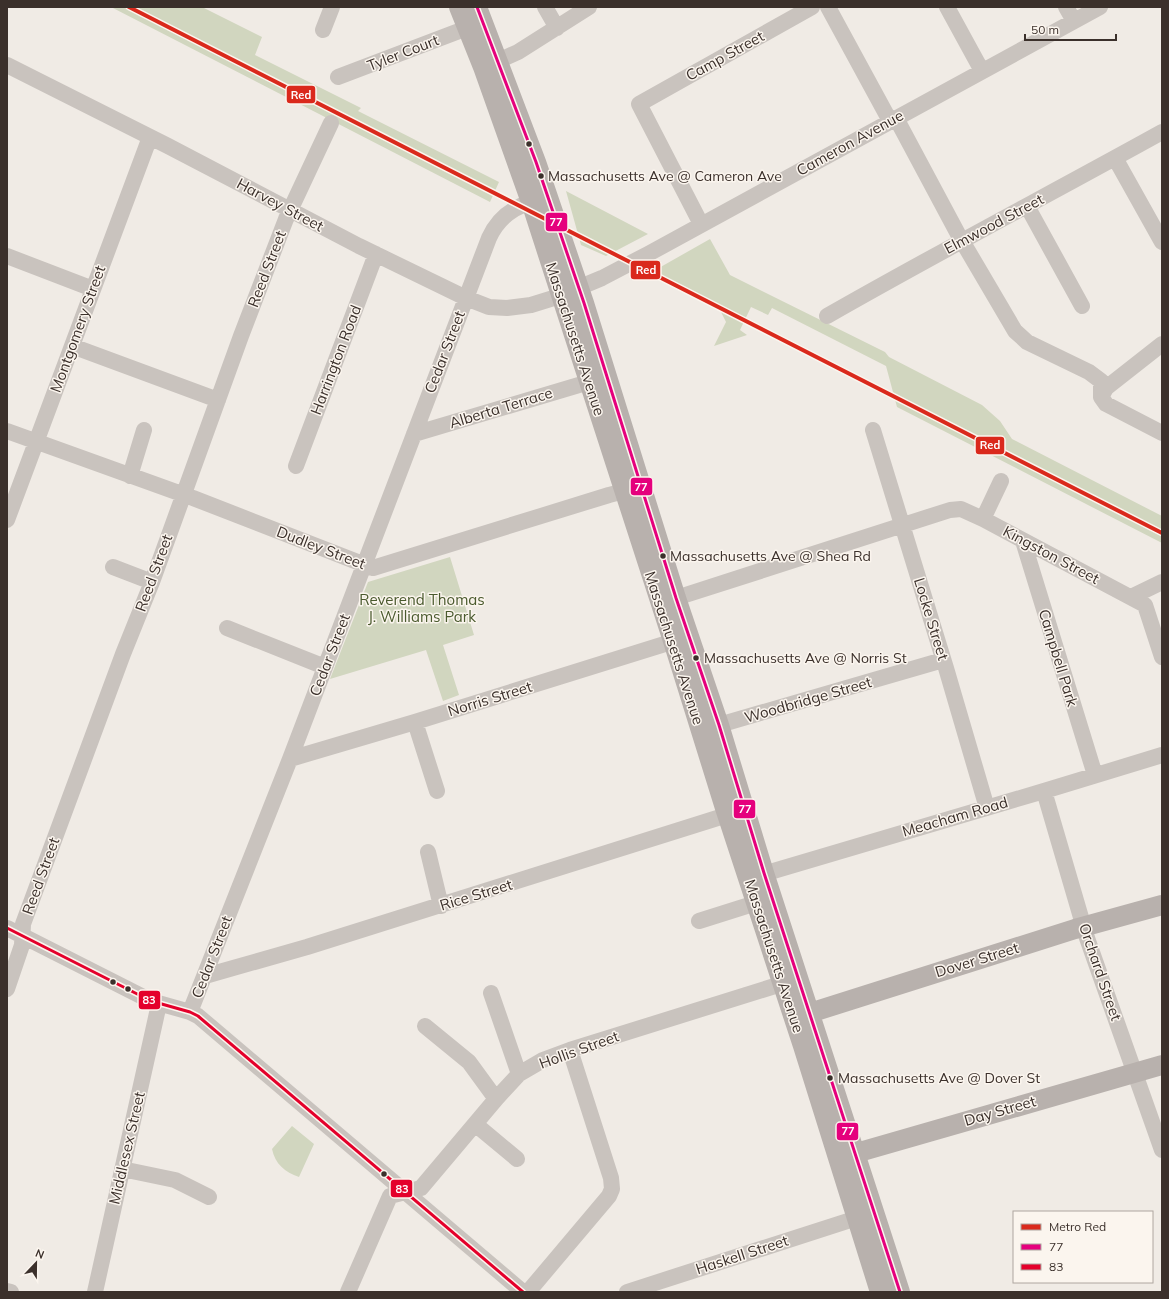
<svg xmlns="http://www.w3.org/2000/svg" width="1169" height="1299" viewBox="0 0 1169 1299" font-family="Mulish,sans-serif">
  <rect width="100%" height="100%" fill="#f0ebe5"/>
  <path fill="#d1d6bf" d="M 111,7 L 202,7 L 262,37 L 255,55 L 361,108 L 358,111 L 499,182 L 490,202 Z
    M 566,191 L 648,234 L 606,256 L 581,245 Z
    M 710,239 L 730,275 L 885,352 L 889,357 L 982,405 L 1000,421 L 1012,439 L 1162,516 L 1162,543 L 897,407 L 886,366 L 772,308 L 768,315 L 751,307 L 740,330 L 747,335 L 714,346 L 726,322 L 717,304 L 650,273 Z
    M 450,557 L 474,635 L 443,645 L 459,695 L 443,701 L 426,650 L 330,679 L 368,582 Z
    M 292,1126 L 314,1144 L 299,1177 C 285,1172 275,1164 272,1149 Z"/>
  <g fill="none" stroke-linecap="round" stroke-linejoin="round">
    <path stroke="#c9c3be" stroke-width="16" d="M 545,7 L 557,28
      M 828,7 L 890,121
      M 947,7 L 982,71
      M 1066,7 L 1074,21
      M 323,30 L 332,7
      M 498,61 L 518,52 L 589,7
      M 7,65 L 168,146 L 359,246 L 466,298 L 489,307 L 507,308 L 531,305 L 560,296
      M 338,77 L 467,28
      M 896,118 L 958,234 L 1015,331 L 1027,342 L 1089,372 L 1101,381 L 1101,397
      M 1115,158 L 1162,242
      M 1027,206 L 1082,306
      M 701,224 L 639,104 L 812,7
      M 7,256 L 93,289
      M 578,288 L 602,278 L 648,254 L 1100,7
      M 827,316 C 937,253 1050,194 1162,132
      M 72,346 L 218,400
      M 1101,397 L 1106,388 L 1162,344
      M 1101,397 L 1106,404 L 1162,433
      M 873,430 L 946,668 L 987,808
      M 7,431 L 193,498 L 373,568 L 609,495 L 636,488
      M 414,434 L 589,382
      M 296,466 L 376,254
      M 130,476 L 144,430
      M 983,519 L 1001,481
      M 7,520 L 150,137
      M 1023,541 L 1095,775
      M 113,567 L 152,582
      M 1131,597 L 1162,582
      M 676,598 L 950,510 L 961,509 L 983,519 L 1145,605 L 1162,657
      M 227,628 L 325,667
      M 415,722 L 437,791
      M 719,725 L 943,660
      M 290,759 L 415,722 L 684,638
      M 1044,791 L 1087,938 L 1162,1150
      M 428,852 L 441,906
      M 753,877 L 1044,791 L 1162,755
      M 699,921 L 756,903
      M 7,928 L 151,1001 L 190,1012 L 198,1016 L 523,1292
      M 205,976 L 307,947 L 727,815 L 738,813
      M 7,989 L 22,945 L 23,924 L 123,654 L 152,582 L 241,336 L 286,219 L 331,123
      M 491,993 L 519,1074
      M 190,1012 L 290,759 L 489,238 C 497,220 511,208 531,202
      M 425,1026 L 469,1062 L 496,1099
      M 475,1124 L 517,1159
      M 122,1169 L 175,1180 L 209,1197
      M 7,1291 L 11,1292
      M 95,1292 L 159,1004
      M 348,1292 L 390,1196 L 421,1188 L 496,1099 L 519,1074 L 543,1060 L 570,1050 L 794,980
      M 528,1292 L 609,1196 L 612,1189 L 611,1178 L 570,1050
      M 627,1292 L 857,1218"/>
    <path stroke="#b8b1ad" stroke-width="20" d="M 459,7 L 483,67 L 531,202 L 673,641 L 725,808 L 803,1046 L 880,1292
      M 477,7 L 536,162 L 584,303 L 676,598 L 719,725 L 764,873 L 900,1292
      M 797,1017 L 1075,929 L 1162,905
      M 842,1157 L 1162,1065"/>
    <g stroke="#fbf5ee" stroke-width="6">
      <path id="bus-1" d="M 477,7 L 536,162 L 584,303 L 676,598 L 719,725 L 764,873 L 900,1292"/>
    </g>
    <g stroke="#fbf5ee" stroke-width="6">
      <path id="bus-2" d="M 7,928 L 151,1001 L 190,1012 L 198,1016 L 523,1292"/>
    </g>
    <use href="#bus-1" stroke="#e5007d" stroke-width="3"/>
    <use href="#bus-2" stroke="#e4002b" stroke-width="3"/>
    <g stroke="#fbf5ee" stroke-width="7">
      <path id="metro-1" d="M 129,7 L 1162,533"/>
    </g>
    <use href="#metro-1" stroke="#da291c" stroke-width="4"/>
  </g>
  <g fill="#3b302b" stroke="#fbf5ee" stroke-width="1.5">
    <circle cx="529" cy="144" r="3.5"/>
    <circle cx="541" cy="176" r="3.5"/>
    <circle cx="663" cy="556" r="3.5"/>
    <circle cx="696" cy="658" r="3.5"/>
    <circle cx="113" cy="982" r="3.5"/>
    <circle cx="128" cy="989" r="3.5"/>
    <circle cx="830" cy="1078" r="3.5"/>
    <circle cx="384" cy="1174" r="3.5"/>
  </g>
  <g text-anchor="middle" stroke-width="3" stroke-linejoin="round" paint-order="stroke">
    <g font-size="14" fill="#3b302b" stroke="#fbf5ee" text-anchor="start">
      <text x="548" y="181">Massachusetts Ave @ Cameron Ave</text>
      <text x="670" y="561">Massachusetts Ave @ Shea Rd</text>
      <text x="704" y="663">Massachusetts Ave @ Norris St</text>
      <text x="838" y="1083">Massachusetts Ave @ Dover St</text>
    </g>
    <g font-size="15" fill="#3b302b" stroke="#fbf5ee">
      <text transform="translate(403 53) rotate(-21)" y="5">Tyler Court</text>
      <text transform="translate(725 56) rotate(-29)" y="5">Camp Street</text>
      <text transform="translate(850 143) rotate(-29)" y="5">Cameron Avenue</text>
      <text transform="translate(280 205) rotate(28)" y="5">Harvey Street</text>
      <text transform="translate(994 224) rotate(-28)" y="5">Elmwood Street</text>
      <text transform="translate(267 269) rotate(-69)" y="5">Reed Street</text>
      <text transform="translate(78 329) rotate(-70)" y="5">Montgomery Street</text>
      <text transform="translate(575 339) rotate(72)" y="5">Massachusetts Avenue</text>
      <text transform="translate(445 352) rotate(-69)" y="5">Cedar Street</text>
      <text transform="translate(336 360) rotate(-69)" y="5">Harrington Road</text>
      <text transform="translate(501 408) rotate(-17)" y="5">Alberta Terrace</text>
      <text transform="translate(321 548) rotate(21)" y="5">Dudley Street</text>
      <text transform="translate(1051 555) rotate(28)" y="5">Kingston Street</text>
      <text transform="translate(154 573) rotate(-70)" y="5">Reed Street</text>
      <text transform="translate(931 619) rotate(73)" y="5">Locke Street</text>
      <text transform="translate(674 648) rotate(72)" y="5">Massachusetts Avenue</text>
      <text transform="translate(330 655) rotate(-69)" y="5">Cedar Street</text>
      <text transform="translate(1058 658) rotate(73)" y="5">Campbell Park</text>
      <text transform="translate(490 699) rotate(-17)" y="5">Norris Street</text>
      <text transform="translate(808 700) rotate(-16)" y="5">Woodbridge Street</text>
      <text transform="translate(955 817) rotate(-16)" y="5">Meacham Road</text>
      <text transform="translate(41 876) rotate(-70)" y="5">Reed Street</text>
      <text transform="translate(476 895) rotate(-17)" y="5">Rice Street</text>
      <text transform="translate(774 956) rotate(72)" y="5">Massachusetts Avenue</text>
      <text transform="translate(212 957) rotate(-69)" y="5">Cedar Street</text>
      <text transform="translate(977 960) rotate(-17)" y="5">Dover Street</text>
      <text transform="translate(1100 972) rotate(71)" y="5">Orchard Street</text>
      <text transform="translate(579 1050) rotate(-20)" y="5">Hollis Street</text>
      <text transform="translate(1000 1111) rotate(-16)" y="5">Day Street</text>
      <text transform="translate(127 1148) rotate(-77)" y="5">Middlesex Street</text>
      <text transform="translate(742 1255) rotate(-18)" y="5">Haskell Street</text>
    </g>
    <g font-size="15" fill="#4a5a2e" stroke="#fbf5ee">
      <text x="422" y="605">Reverend Thomas<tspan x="422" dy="17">J. Williams Park</tspan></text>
    </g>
  </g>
  <g stroke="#fbf5ee" stroke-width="1.5">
    <rect x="286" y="85" width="30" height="19" rx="4" fill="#da291c"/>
    <rect x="545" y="212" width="23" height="20" rx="4" fill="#e5007d"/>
    <rect x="630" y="260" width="31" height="20" rx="4" fill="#da291c"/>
    <rect x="975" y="436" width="30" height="19" rx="4" fill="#da291c"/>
    <rect x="630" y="477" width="23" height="19" rx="4" fill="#e5007d"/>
    <rect x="733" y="799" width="23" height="20" rx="4" fill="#e5007d"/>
    <rect x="138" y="990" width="23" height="20" rx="4" fill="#e4002b"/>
    <rect x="836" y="1122" width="23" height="19" rx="4" fill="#e5007d"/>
    <rect x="390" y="1179" width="23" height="19" rx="4" fill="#e4002b"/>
  </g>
  <g font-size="11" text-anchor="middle" font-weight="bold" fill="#fff">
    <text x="301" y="99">Red</text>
    <text x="556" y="226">77</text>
    <text x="646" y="274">Red</text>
    <text x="990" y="449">Red</text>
    <text x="641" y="491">77</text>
    <text x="745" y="813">77</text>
    <text x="149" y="1004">83</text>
    <text x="848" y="1135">77</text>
    <text x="402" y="1193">83</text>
  </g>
  <rect width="1169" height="1299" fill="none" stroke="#3b302b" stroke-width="16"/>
  <rect x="1013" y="1211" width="140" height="72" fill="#fbf5ee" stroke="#aea6a0"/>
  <rect x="1021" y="1224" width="20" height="6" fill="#da291c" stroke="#aea6a0"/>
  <text x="1049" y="1231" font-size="12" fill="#3b302b">Metro Red</text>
  <rect x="1021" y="1244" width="20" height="6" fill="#e5007d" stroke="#aea6a0"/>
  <text x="1049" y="1251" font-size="12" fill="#3b302b">77</text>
  <rect x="1021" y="1264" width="20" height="6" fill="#e4002b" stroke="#aea6a0"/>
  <text x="1049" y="1271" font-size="12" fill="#3b302b">83</text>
  <g transform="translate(36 1263) rotate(22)" stroke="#fbf5ee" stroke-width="3" paint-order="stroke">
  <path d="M0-3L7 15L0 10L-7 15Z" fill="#3b302b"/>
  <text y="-6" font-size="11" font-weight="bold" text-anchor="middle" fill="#3b302b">N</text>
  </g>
  <path d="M1025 34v6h91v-6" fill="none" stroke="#3b302b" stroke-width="2"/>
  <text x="1031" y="34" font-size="12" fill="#3b302b" stroke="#fbf5ee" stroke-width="3" paint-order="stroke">50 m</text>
</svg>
